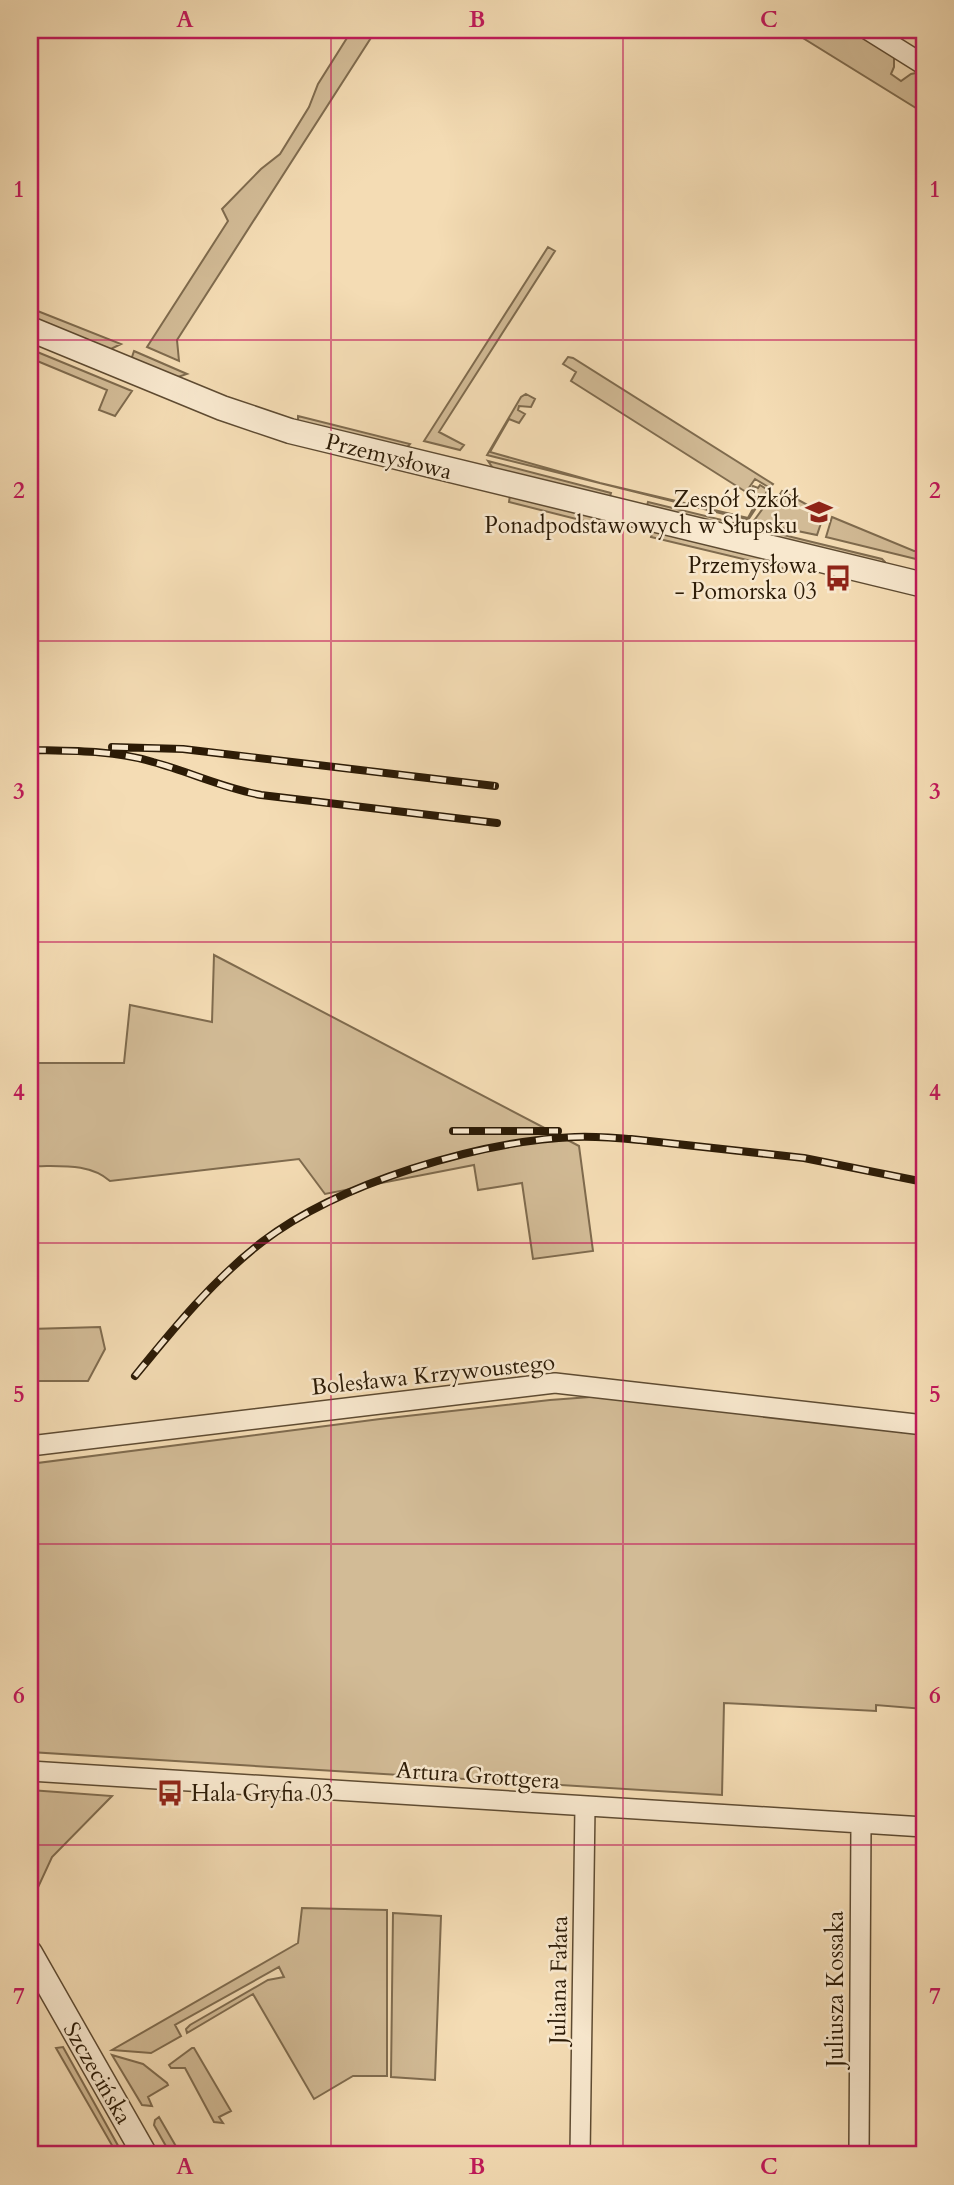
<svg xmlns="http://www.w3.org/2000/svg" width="954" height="2185" viewBox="0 0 954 2185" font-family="Cardo,serif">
  <rect width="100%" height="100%" fill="#f4dcb4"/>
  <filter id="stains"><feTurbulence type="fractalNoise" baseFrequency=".00286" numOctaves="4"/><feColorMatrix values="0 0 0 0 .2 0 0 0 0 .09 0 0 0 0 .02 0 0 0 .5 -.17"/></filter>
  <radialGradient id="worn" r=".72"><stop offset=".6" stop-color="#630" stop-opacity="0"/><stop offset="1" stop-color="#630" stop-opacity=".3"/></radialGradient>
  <path fill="#d2bb96" stroke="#7f6b4e" stroke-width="2" d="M 352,30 L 376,30 L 177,340 L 179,361 L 147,347 L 228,221 L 222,209 L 261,169 L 280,154 L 309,107 L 318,84 Z
    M 790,30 L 852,30 L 894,55 L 894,67 L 891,74 L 901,81 L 911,74 L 921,72 L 924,74 L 924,113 Z
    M 548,247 L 555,251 L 439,432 L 464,445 L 460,450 L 424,441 Z
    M 30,308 L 121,344 L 109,350 L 30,319 Z
    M 30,349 L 132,391 L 115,416 L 99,410 L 107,390 L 30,358 Z
    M 134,351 L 187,374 L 175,378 L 131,360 Z
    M 568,357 L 573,358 L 773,484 L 770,488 L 755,479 L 746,492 L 571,381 L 576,372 L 563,364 Z
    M 526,394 L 535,399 L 531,407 L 519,406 L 518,410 L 525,414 L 519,423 L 509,419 L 490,452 L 600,483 L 748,518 L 758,499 L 749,494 L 753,486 L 758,488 L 760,485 L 768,490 L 748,520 L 487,455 L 521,397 Z
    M 298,416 L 410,444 L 405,450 L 298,424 Z
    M 488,461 L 611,493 L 609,500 L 495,471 Z
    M 782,491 L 824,514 L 817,535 L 753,522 L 766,504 L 772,507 Z
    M 510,495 L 610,519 L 608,527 L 509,502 Z
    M 648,502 L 882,559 L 885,562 L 884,566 L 646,509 Z
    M 832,517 L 914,551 L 924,550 L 924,561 L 826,537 Z
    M 653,529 L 804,565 L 802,573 L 651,537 Z
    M 214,955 L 579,1146 L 593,1251 L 533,1259 L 522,1183 L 478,1190 L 474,1165 L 325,1194 L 299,1159 L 110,1181 C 88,1162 58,1167 30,1166 L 30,1063 L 124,1063 L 130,1005 L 212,1022 Z
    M 100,1327 L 105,1349 L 88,1381 L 30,1381 L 30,1329 Z
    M 604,1396 L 924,1433 L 924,1709 L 876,1705 L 876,1711 L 724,1703 L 722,1795 L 30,1752 L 30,1464 L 380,1419 L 550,1400 Z
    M 30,1790 L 112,1796 L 52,1857 L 34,1896 L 30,1890 Z
    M 302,1908 L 387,1910 L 387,2076 L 353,2076 L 314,2099 L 253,1994 L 187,2033 L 186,2029 L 190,2025 L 268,1980 L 284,1977 L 279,1967 L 175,2025 L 181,2036 L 151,2053 L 112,2050 L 298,1943 Z
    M 393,1913 L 441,1916 L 435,2080 L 391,2077 Z
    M 63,2047 L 121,2151 L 120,2155 L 117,2154 L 56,2048 Z
    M 192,2048 L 194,2048 L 231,2111 L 219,2117 L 223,2123 L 214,2122 L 185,2068 L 171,2068 L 169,2065 Z
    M 112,2055 L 143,2064 L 167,2083 L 168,2085 L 148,2097 L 152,2106 L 142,2105 Z
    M 159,2117 L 181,2155 L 171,2155 L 154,2125 L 155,2120 Z"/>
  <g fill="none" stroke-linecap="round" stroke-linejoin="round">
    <g stroke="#5e4b32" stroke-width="22">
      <path id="minor" d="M 868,30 L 924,65
        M 30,1446 L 555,1383 L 924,1425
        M 30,1771 L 924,1827
        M 580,2155 L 585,1806
        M 859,2155 L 861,1823"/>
    </g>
    <g stroke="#5e4b32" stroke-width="27">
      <path id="tertiary" d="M 30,329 L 222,408 L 290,431 L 924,585
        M 30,1953 L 145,2155"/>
    </g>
    <use href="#minor" stroke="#f8e8ce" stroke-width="19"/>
    <use href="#tertiary" stroke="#f8e8ce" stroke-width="24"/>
    <g stroke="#2c1b06" stroke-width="8">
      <path id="rail" d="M 112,747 L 183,749 L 495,786
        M 30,750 C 70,751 114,750 153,762 C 190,772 223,788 261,795 L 497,823
        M 453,1131 L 558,1131
        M 631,1139 L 804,1158 L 924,1182
        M 135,1376 C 174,1328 213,1280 262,1242 C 339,1183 479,1141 575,1137 C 597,1136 618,1138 639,1140"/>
    </g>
    <use href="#rail" stroke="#f8e8ce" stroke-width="5" stroke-dasharray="16" stroke-linecap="butt"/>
  </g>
  <path fill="none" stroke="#c2185b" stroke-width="2" stroke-opacity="0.55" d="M 331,30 L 331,2155M 623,30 L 623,2155M 30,340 L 924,340M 30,641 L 924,641M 30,942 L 924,942M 30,1243 L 924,1243M 30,1544 L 924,1544M 30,1845 L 924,1845"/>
  <defs>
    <g id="school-bare" transform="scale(2.1)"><path d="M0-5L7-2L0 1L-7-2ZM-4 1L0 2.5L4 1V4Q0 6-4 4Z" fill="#8f2418" stroke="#f8e8ce" stroke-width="2.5" paint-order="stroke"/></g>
    <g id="bus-bare" transform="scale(2.1)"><path d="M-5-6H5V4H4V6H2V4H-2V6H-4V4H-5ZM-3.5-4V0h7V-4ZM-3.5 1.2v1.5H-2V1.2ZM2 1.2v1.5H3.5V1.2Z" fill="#8f2418" stroke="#f8e8ce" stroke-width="2.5" paint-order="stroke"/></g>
  </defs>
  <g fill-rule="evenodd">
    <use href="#school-bare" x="819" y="512"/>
    <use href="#bus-bare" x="838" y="578"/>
    <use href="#bus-bare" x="170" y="1793"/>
  </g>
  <g text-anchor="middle" stroke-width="5" stroke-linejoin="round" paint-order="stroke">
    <g font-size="23" fill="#2c1b06" stroke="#f8e8ce">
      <text transform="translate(389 456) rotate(14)" y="8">Przemysłowa</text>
      <text transform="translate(433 1374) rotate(-6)" y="8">Bolesława Krzywoustego</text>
      <text transform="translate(478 1775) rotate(4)" y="8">Artura Grottgera</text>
      <text transform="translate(558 1980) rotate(-89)" y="8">Juliana Fałata</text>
      <text transform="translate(835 1989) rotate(-90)" y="8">Juliusza Kossaka</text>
      <text transform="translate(98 2073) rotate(60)" y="8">Szczecińska</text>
    </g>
    <g font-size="23" fill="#2c1b06" stroke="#f8e8ce" text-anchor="end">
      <text x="798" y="507">Zespół Szkół<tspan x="798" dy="26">Ponadpodstawowych w Słupsku</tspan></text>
      <text x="817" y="573">Przemysłowa<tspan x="817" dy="26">- Pomorska 03</tspan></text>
      <text x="191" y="1801" text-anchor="start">Hala Gryfia 03</text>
    </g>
  </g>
  <rect width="954" height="2185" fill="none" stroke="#f4dcb4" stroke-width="77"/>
  <rect x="38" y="38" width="878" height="2108" fill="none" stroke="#c2185b" stroke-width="2.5"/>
  <g font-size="23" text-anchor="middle" font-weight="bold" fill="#c2185b">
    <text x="185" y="27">A</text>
    <text x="477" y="27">B</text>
    <text x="769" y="27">C</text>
    <text x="19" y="197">1</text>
    <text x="935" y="197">1</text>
    <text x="19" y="498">2</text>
    <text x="935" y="498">2</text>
    <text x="19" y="799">3</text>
    <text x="935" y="799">3</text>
    <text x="19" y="1100">4</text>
    <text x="935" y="1100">4</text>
    <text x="19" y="1402">5</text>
    <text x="935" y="1402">5</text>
    <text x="19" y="1703">6</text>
    <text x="935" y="1703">6</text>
    <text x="19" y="2004">7</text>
    <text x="935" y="2004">7</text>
    <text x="185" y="2174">A</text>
    <text x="477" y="2174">B</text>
    <text x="769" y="2174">C</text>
  </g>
  <rect width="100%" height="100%" filter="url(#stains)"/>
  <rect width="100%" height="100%" fill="url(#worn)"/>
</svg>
